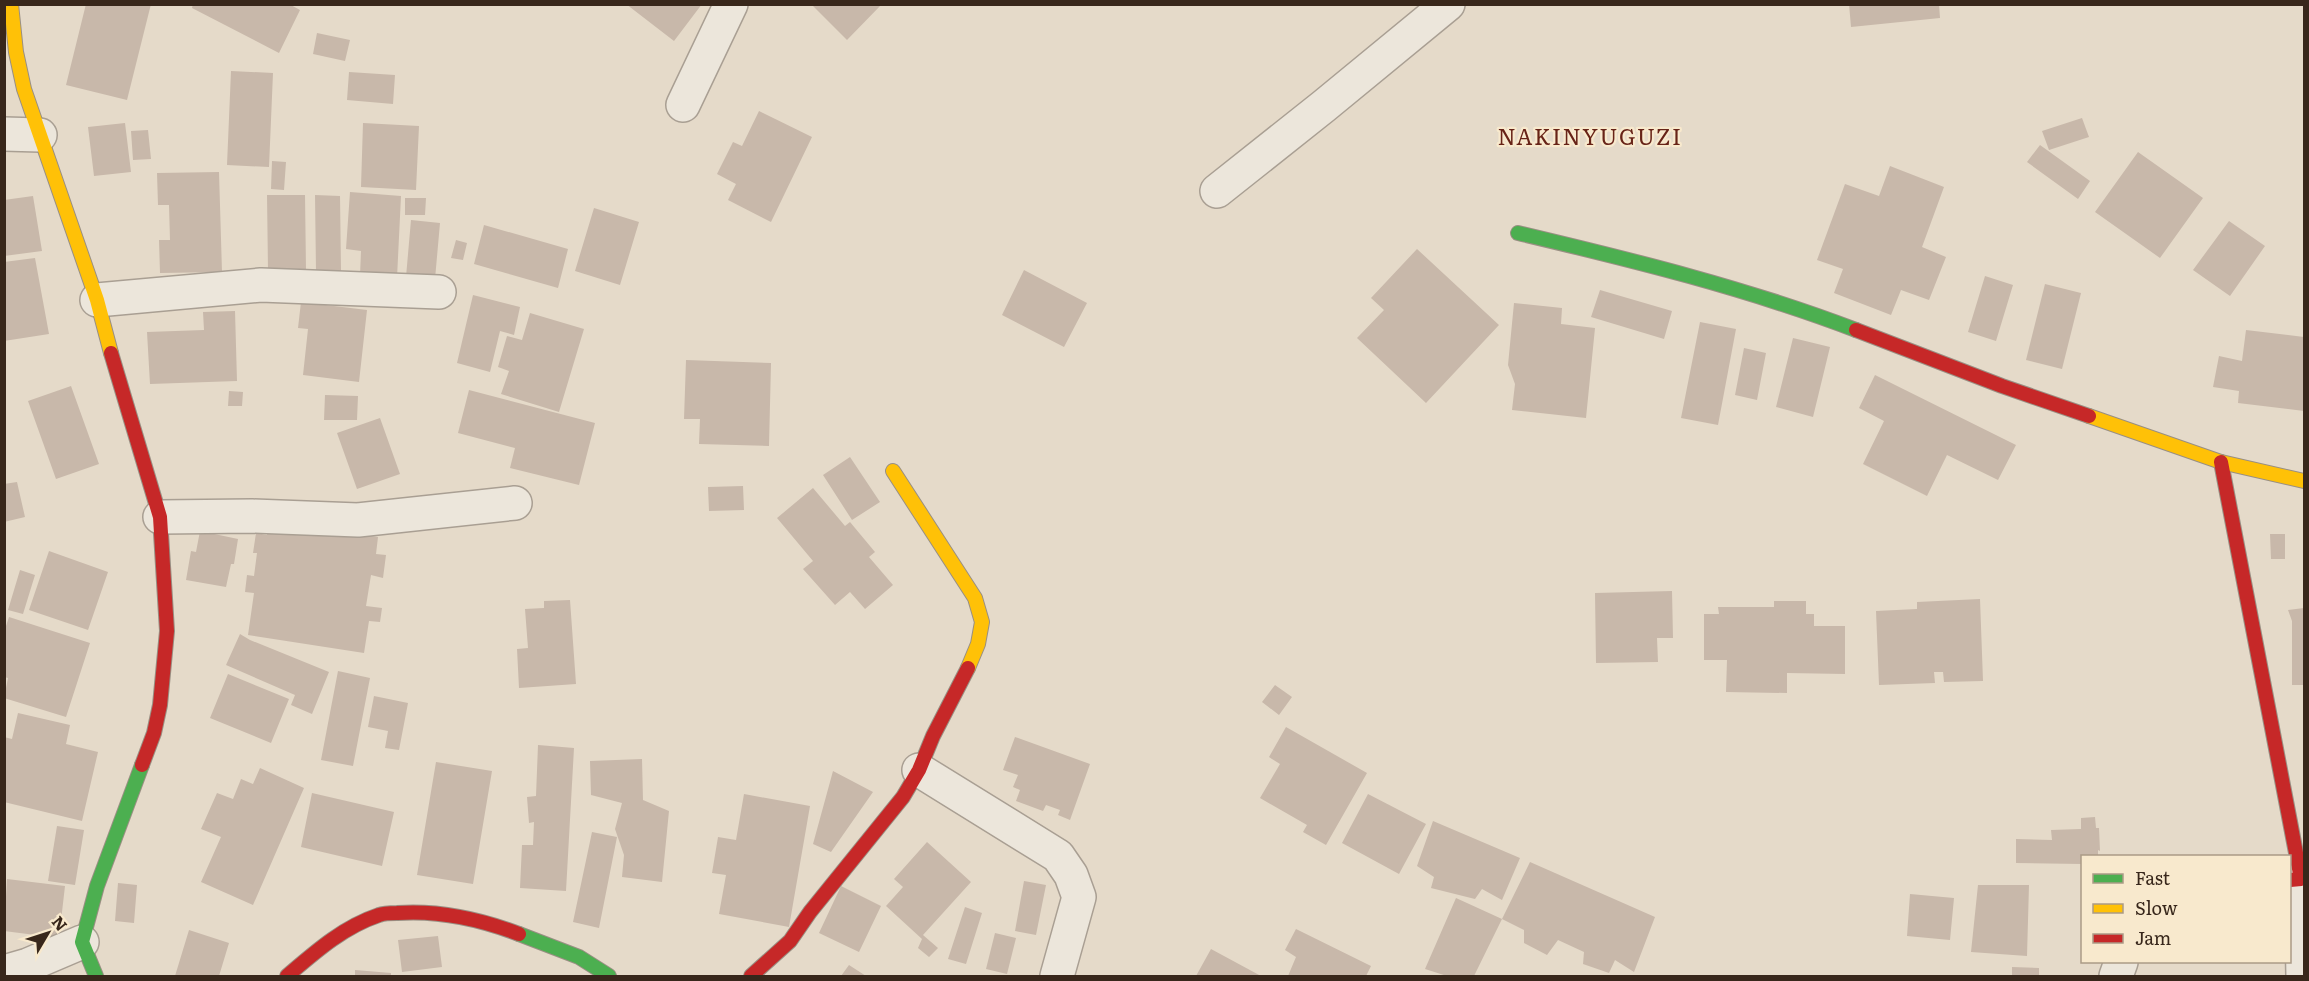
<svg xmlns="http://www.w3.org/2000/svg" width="2309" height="981" viewBox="0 0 2309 981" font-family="Literata,serif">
  <rect width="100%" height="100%" fill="#e5dac9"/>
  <path fill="#c8b8aa" d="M 86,4 L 151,4 L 127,100 L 66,85 Z
    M 193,4 L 289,4 L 300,10 L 279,53 L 192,8 Z
    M 626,4 L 702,4 L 674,41 Z
    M 811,4 L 882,4 L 847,40 Z
    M 1849,4 L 1939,4 L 1940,18 L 1851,27 Z
    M 317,33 L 350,40 L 345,61 L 313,54 Z
    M 231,71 L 273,73 L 269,167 L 227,165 Z
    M 349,72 L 395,75 L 393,104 L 347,100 Z
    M 759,111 L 812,137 L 771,222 L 728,200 L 736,184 L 717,174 L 733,142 L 742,146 Z
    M 2082,118 L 2089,137 L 2049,150 L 2042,131 Z
    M 125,123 L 131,172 L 94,176 L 88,127 Z
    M 363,123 L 419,126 L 416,190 L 361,187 Z
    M 148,130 L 151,159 L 133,160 L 131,131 Z
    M 2040,145 L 2090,181 L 2078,199 L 2027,162 Z
    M 2138,152 L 2203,198 L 2160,258 L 2095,212 Z
    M 272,161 L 286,162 L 284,190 L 271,189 Z
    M 1890,166 L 1944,187 L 1922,247 L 1946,257 L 1929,300 L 1901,290 L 1891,315 L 1834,293 L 1843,269 L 1817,260 L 1845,184 L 1879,196 Z
    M 219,172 L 222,272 L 160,273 L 159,240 L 170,240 L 169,205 L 158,205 L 157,173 Z
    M 350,192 L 401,196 L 397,278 L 360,276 L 361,251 L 346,249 Z
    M 267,195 L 305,195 L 306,270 L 268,270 Z
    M 315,195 L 340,196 L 341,271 L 316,271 Z
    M 33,196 L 42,251 L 4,256 L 4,200 Z
    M 405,198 L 426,198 L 425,215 L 405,215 Z
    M 594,208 L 639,222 L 620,285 L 575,271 Z
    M 411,220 L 440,223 L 435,279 L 406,277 Z
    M 2229,221 L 2265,246 L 2230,296 L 2193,270 Z
    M 484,225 L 568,249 L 558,288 L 474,264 Z
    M 456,240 L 467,243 L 463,260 L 451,258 Z
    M 1417,249 L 1499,325 L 1426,403 L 1357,338 L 1384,310 L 1371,298 Z
    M 35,258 L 49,334 L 4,341 L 4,262 Z
    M 1024,270 L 1087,303 L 1064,347 L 1002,315 Z
    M 1985,276 L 2013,285 L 1996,341 L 1968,332 Z
    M 2045,284 L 2081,293 L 2062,369 L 2026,360 Z
    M 1600,290 L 1672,311 L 1664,339 L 1591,317 Z
    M 473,295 L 520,307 L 514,335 L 500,331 L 490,372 L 457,363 Z
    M 301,302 L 367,310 L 359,382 L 303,375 L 308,329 L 298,328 Z
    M 1514,303 L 1562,308 L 1561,324 L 1595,328 L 1586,418 L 1512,410 L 1515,384 L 1508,365 Z
    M 235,311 L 237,381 L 150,384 L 147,332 L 204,330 L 203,312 Z
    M 530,313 L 584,329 L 559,412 L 501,394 L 509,371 L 498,367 L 507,336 L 522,340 Z
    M 1700,322 L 1736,329 L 1718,425 L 1681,418 Z
    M 2246,330 L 2304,337 L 2304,411 L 2238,403 L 2239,391 L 2213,387 L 2219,356 L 2242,361 Z
    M 1793,338 L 1830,347 L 1813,417 L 1776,407 Z
    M 1744,348 L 1766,353 L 1757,400 L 1735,395 Z
    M 686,360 L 771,363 L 769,446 L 699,444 L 700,419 L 684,419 Z
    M 1875,375 L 2016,445 L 1998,480 L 1947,455 L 1927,496 L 1863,464 L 1884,421 L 1859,408 Z
    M 71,386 L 99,464 L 56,479 L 28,401 Z
    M 469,390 L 595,423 L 579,485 L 510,468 L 515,448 L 458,433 Z
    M 229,391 L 243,392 L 242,406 L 228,406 Z
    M 325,395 L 358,396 L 357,420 L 324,420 Z
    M 380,418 L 400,474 L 357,489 L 337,433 Z
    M 850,457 L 880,502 L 852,520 L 823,475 Z
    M 17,482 L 25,517 L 4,522 L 4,484 Z
    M 743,486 L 744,510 L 709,511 L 708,487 Z
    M 813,488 L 845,526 L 850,522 L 875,552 L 869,557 L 893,585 L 865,609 L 850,592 L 835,605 L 803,569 L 813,561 L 777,518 Z
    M 269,521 L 378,537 L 376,554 L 386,555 L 383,578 L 371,575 L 366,606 L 382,608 L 380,622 L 369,621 L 364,653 L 248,635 L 254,593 L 245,592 L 247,575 L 254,576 L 257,553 L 253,553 L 256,533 L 267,535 Z
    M 200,531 L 238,539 L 234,564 L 231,564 L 226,587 L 186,580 L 191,551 L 196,552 Z
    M 2270,534 L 2285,534 L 2285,559 L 2271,559 Z
    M 49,551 L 108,572 L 88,630 L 29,610 Z
    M 20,570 L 35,575 L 23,614 L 8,610 Z
    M 1672,591 L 1673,638 L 1657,638 L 1658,662 L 1596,663 L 1595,593 Z
    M 1980,599 L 1983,681 L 1944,682 L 1943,672 L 1934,672 L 1935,683 L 1879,685 L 1876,611 L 1917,609 L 1917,602 Z
    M 570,600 L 576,684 L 519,688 L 517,649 L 528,648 L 525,609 L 544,608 L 544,601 Z
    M 1774,601 L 1806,601 L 1806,614 L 1814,614 L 1814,626 L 1845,626 L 1845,674 L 1787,673 L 1787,693 L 1726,692 L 1727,660 L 1704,660 L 1704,614 L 1719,614 L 1718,607 L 1774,607 Z
    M 2304,608 L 2304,685 L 2292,685 L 2292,621 L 2288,610 Z
    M 9,617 L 90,643 L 66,717 L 4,698 L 8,678 L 4,677 L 4,632 Z
    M 240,634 L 250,640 L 329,672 L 312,714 L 291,705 L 295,695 L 226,665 Z
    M 338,671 L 370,678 L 353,766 L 321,760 Z
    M 228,674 L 289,699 L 271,743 L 210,718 Z
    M 1275,685 L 1292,697 L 1279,715 L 1262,702 Z
    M 374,696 L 408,703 L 399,750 L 385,748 L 388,731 L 368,727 Z
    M 18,713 L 70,725 L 66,744 L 98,752 L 82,821 L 4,802 L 4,737 L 12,739 Z
    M 1286,727 L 1367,773 L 1326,845 L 1303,832 L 1307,825 L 1260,798 L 1280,764 L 1269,757 Z
    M 1015,737 L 1090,764 L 1070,820 L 1058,815 L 1060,810 L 1046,805 L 1043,811 L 1016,801 L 1020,790 L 1013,787 L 1018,775 L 1003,770 Z
    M 538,745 L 574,748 L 566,891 L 520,888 L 522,845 L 533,845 L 534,822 L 529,823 L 527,797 L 536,796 Z
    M 642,759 L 643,800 L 669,811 L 662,882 L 622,877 L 624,855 L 615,829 L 622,803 L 591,795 L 590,761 Z
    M 436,762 L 492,771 L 473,884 L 417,875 Z
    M 260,768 L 304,788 L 253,905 L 201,882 L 221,837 L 201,829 L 217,793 L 233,799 L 241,779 L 253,784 Z
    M 833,771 L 873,792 L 831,852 L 813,844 Z
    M 312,793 L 394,812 L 382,866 L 301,847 Z
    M 744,794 L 810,806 L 789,927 L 719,914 L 726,875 L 712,873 L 718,837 L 736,840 Z
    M 1368,794 L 1426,824 L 1399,874 L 1342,843 Z
    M 2095,817 L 2096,828 L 2099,828 L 2100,851 L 2098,850 L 2098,856 L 2082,856 L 2082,864 L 2016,863 L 2016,839 L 2052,840 L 2051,830 L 2081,829 L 2081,818 Z
    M 1433,821 L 1520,858 L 1502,900 L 1482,889 L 1475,899 L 1431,888 L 1434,877 L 1417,866 Z
    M 57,826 L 84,830 L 75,885 L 48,881 Z
    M 592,832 L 617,837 L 599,928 L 573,922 Z
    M 927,842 L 971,882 L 923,935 L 938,948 L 929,957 L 918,948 L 922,939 L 886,906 L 903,887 L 894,879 Z
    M 1530,862 L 1655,917 L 1634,972 L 1615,960 L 1609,973 L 1583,964 L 1584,952 L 1558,940 L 1547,955 L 1524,943 L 1524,930 L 1502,919 L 1474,976 L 1447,976 L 1425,969 L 1456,898 L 1502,919 Z
    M 7,879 L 65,886 L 59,938 L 4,931 Z
    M 1024,881 L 1046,885 L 1036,935 L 1015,931 Z
    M 118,883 L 137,885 L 134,923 L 115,921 Z
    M 1978,885 L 2029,885 L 2027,956 L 1971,952 Z
    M 841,886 L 881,906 L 859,952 L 819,933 Z
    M 1910,894 L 1954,898 L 1950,940 L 1907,936 Z
    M 965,907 L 982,913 L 966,964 L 948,959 Z
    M 1296,929 L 1371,966 L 1366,976 L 1288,976 L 1296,957 L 1285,950 Z
    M 189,930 L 229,943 L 219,976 L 175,976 Z
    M 995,933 L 1016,938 L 1007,974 L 986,969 Z
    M 438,936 L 442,967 L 402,972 L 398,940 Z
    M 1211,949 L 1261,976 L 1196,976 Z
    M 849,965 L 866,976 L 841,976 Z
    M 2012,967 L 2039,968 L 2039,976 L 2012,976 Z
    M 355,970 L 391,973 L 391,976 L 355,976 Z"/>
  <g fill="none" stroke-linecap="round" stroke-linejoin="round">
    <g stroke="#a99f93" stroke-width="36">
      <path id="street" d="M 683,105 L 731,4
        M 4,134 L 40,135
        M 1217,191 L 1324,106 L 1448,4
        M 97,300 L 261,285 L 439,292
        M 160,517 L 252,516 L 358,520 L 515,503
        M 919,770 L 1058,856 L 1071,875 L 1079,897 L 1057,976
        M 2301,879 L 2303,976
        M 4,972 L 28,965 L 82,942
        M 2116,976 L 2121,962"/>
    </g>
    <g stroke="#998f83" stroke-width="16">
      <path id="fast" d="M 1518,233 C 1632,260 1746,288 1856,330
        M 519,934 L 579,957 L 609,976
        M 96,976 L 82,942 L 97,886 L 142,765"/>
    </g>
    <g stroke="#998f83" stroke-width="16">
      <path id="slow" d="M 11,4 L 16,52 L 24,89 L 97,300 L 111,353
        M 2089,416 L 2221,462 L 2304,481
        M 893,471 L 975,598 L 982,622 L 978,644 L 968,668"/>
    </g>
    <g stroke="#998f83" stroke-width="16">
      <path id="jam" d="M 1856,330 L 2002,386 L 2089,416
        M 111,353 L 160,517 L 167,631 L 160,705 L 154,733 L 142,765
        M 2221,462 L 2301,879 L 2290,880
        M 287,976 C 315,952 343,927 379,915 C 384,913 391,913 397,913 C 439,910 480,919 519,934
        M 751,976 L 790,941 L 810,912 L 903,797 L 919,770 L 933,736 L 968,668"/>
    </g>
    <use href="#street" stroke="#ece6db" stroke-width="33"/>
    <use href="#fast" stroke="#4caf50" stroke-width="14"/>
    <use href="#slow" stroke="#ffc107" stroke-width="14"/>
    <use href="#jam" stroke="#c62828" stroke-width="14"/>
  </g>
  <g text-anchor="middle" stroke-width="4.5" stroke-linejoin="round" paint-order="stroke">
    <g font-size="22" letter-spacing="1.5" fill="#672317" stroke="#f8e9cd">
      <text x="1590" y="145">NAKINYUGUZI</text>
    </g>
  </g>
  <rect width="2309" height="981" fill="none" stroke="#38271b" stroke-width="12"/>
  <rect x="2081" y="855" width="210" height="108" fill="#f8e9cd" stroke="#ab9b86" stroke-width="1.5"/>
  <rect x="2093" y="874" width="30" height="9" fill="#4caf50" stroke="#ab9b86" stroke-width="1.5"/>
  <text x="2135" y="885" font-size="18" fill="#38271b">Fast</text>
  <rect x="2093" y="904" width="30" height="9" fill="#ffc107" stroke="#ab9b86" stroke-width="1.5"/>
  <text x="2135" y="915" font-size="18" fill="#38271b">Slow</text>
  <rect x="2093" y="934" width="30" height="9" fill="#c62828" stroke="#ab9b86" stroke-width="1.5"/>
  <text x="2135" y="945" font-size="18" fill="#38271b">Jam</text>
  <g transform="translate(48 933) rotate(51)" stroke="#f8e9cd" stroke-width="4.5" paint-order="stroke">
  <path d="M0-4.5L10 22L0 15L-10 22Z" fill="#38271b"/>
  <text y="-9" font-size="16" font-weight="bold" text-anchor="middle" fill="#38271b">N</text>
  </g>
</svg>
